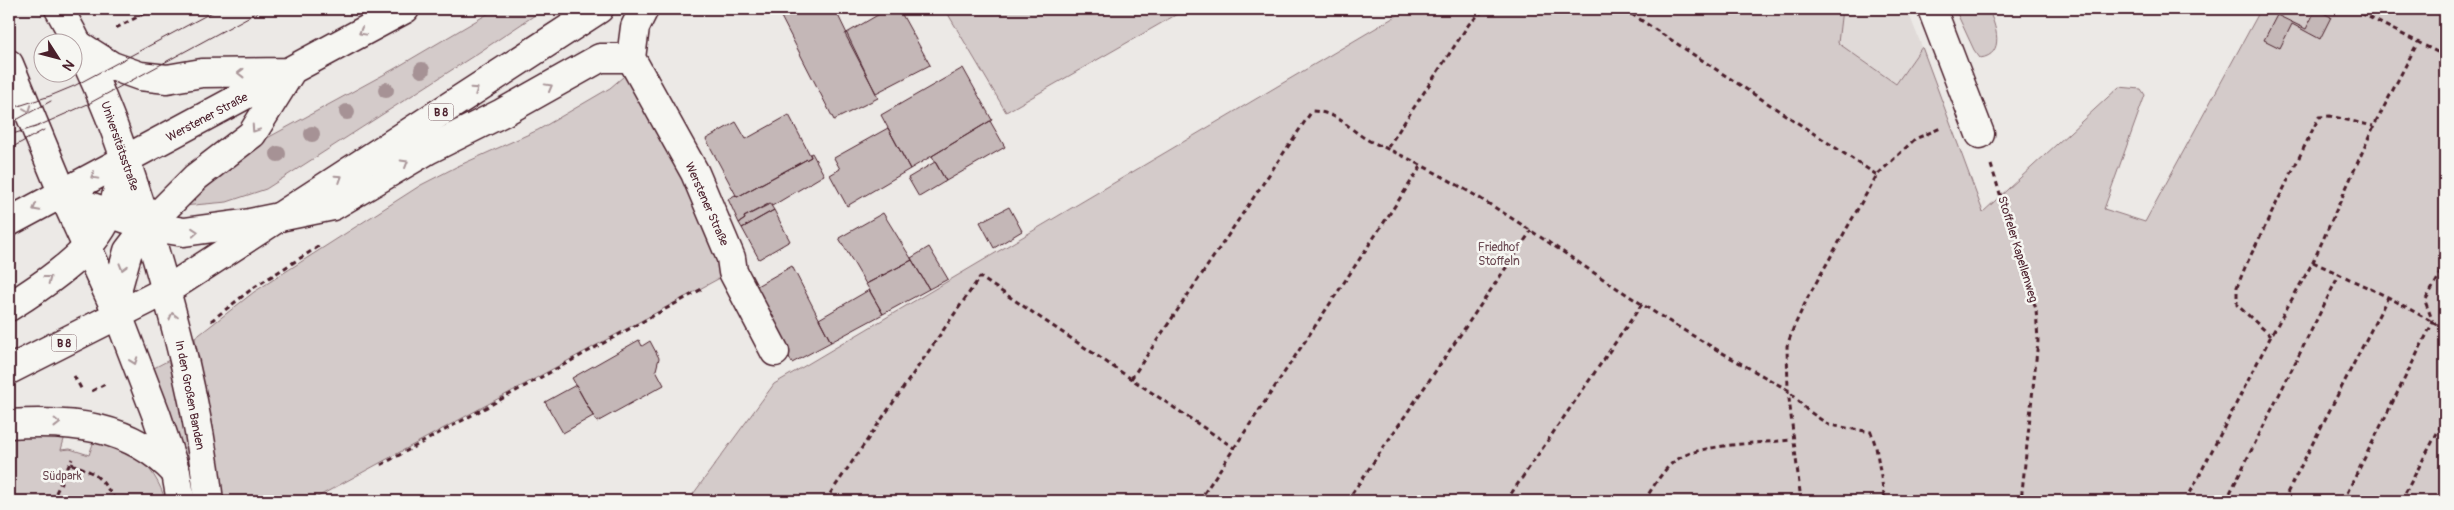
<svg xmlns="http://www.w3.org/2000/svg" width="2454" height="510" viewBox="0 0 2454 510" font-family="Pangolin,sans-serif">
  <rect width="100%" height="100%" fill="#ece9e6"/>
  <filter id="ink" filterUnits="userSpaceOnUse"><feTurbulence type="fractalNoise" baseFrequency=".02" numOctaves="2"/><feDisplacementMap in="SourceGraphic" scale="10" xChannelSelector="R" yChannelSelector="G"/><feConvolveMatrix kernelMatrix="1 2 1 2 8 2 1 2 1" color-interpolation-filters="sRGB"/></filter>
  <g filter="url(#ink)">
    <path fill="#e0dad8" d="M 1842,9 L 1907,9 L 1922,47 L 1896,84 L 1837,43 Z"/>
    <path fill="#d4cbca" stroke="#8f757a" d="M 496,9 L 544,9 L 475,55 L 266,189 L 227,202 L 183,206 L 183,200 L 260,142 L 394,69 Z
      M 945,9 L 1186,9 L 1006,112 Z
      M 1408,9 L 1842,9 L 1838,43 L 1896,84 L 1922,47 L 1983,212 L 2119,87 L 2141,89 L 2145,95 L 2104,209 L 2145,222 L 2261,9 L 2445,9 L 2445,501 L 688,501 L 774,384 Z
      M 1955,9 L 1988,9 C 1996,25 2006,55 1980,58 L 1974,50 Z
      M 630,71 L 729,273 L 310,501 L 219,501 L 217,472 L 195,338 L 254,292 L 421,185 L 458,166 L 538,130 L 610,88 Z
      M 171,359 L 200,501 L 193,501 L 154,368 Z
      M 39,435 L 65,436 L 61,450 L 70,449 L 89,455 L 95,438 C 108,444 124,448 135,456 C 149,464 162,486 165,501 L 9,501 L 9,438 Z"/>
    <path fill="#c4b7b7" stroke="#4a1f2b" d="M 777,9 L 835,9 L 878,98 L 834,120 Z
      M 888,9 L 899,9 L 930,65 L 876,93 L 845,34 Z
      M 2316,9 L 2331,17 L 2320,39 L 2292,24 L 2280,48 L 2264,40 L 2277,15 L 2306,29 Z
      M 963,68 L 992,120 L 910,169 L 881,115 Z
      M 789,115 L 811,157 L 737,197 L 706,139 L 736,122 L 746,139 Z
      M 990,121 L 1005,147 L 946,181 L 932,156 Z
      M 888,128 L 910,169 L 847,206 L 830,175 L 840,169 L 834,158 Z
      M 812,153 L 824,175 L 772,206 L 770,203 L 744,217 L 745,219 L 739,223 L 728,199 L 735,195 L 737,197 L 811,157 L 810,154 Z
      M 935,162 L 946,181 L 919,197 L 908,178 Z
      M 770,204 L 774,210 L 742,228 L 739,223 L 745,219 L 744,217 Z
      M 1009,207 L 1022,231 L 994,248 L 980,222 Z
      M 774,210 L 790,241 L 759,259 L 742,228 Z
      M 883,213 L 912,260 L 866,284 L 839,238 Z
      M 929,247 L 948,279 L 929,289 L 911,258 Z
      M 912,260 L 929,289 L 883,314 L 866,284 Z
      M 792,266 L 831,342 L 792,363 L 755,287 Z
      M 869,290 L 883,314 L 831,342 L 819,319 Z
      M 639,340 L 642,346 L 650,341 L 659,358 L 656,370 L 664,385 L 597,422 L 572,378 Z
      M 576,385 L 593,416 L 563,433 L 545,402 Z"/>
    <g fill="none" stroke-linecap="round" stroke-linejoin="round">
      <g stroke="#4a1f2b" stroke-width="31">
        <path id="minor" d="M 59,9 C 99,78 124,152 148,229 C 175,318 199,409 209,501
          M 644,9 L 635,27 L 631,58 L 695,173 L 731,258 L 733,272 L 775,352
          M 1932,9 L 1980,134
          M 9,64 L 63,194 L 118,315 L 156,414 L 176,473 L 181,501
          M 63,194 L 89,206 L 147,226 L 184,232 L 250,223 L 333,206 L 428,150 L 502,113 L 600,58 L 631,58"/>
      </g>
      <g stroke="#4a1f2b" stroke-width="31">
        <path id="major" d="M 79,45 L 112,66 L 140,76 L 167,79 L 202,73 L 286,72
          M 9,222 L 405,9
          M 9,307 C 39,288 83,259 102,228 C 115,207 120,183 126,159
          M 118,315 L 118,287 L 128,251 L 147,226 L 196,177 L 252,134 L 290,73
          M 9,370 L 167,290 L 599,9
          M 9,424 C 71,420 131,425 176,473"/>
      </g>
      <path stroke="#4a1f2b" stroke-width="3" stroke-dasharray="5 4" stroke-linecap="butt" d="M 1624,9 L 1877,175
        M 2353,9 L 2445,56
        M 678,14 L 684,9
        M 116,28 L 153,9
        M 1388,147 L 1469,24 L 1485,9
        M 1991,165 L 2036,309 L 2038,341 L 2021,501
        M 2313,262 L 2388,297 L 2445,329
        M 211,321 L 253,288 L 321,245
        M 2271,336 L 2237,305 L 2237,287 L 2246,265 L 2319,117 L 2330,116 L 2373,126
        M 74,376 L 82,390
        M 1131,379 L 1312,111 C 1343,113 1349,132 1374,143 C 1469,183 1554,248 1640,303 C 1688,334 1738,362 1788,390 L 1807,410 L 1829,425 L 1871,432 L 1876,447 L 1885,501
        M 92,391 L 107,383
        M 71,464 C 97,472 102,480 116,501
        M 381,465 L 702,289
        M 52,501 L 72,459
        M 825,501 L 980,277 L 1234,448
        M 1199,501 L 1422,165
        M 1347,501 L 1531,231
        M 1506,501 L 1642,304
        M 1644,501 C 1653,488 1663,468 1678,459 C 1700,444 1763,443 1792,440
        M 1801,501 L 1788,390 L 1787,346 L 1793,329 L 1808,297 L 1877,175 L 1915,139 L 1941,128
        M 2186,501 L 2271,336 L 2313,262 L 2374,126 L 2418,42
        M 2226,501 L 2339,275
        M 2283,501 L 2388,297
        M 2343,501 L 2433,322 L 2425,301 L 2445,266
        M 2401,501 L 2445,418"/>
      <use href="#minor" stroke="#f6f6f2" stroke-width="28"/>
      <use href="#major" stroke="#f6f6f2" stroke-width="28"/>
      <path stroke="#4a1f2b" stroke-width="1" d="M 9,109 L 50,96 L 74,86 L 218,9
        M 9,124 L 51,101
        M 9,135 L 36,127 L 90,103 L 263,9
        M 9,149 L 44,130"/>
    </g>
    <g fill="#a69295">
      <circle cx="422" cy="70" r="8"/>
      <circle cx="386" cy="90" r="8"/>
      <circle cx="347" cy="112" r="8"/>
      <circle cx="312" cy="134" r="8"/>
      <circle cx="278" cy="154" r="8"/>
    </g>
    <defs><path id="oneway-chevron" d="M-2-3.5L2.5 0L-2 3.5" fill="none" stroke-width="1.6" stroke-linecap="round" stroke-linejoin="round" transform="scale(1.25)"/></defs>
    <g stroke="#a99598">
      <use href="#oneway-chevron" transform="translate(362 32) rotate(151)"/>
      <use href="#oneway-chevron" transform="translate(241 73) rotate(180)"/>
      <use href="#oneway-chevron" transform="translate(549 87) rotate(-29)"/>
      <use href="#oneway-chevron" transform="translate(475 90) rotate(-33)"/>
      <use href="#oneway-chevron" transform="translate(28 109) rotate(69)"/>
      <use href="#oneway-chevron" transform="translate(255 129) rotate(124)"/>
      <use href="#oneway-chevron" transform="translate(405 163) rotate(-30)"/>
      <use href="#oneway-chevron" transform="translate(94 176) rotate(151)"/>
      <use href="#oneway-chevron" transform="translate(339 178) rotate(-33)"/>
      <use href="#oneway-chevron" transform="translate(36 208) rotate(152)"/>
      <use href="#oneway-chevron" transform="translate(195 232) rotate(-5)"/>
      <use href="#oneway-chevron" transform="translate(123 267) rotate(106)"/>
      <use href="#oneway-chevron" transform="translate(48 279) rotate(-37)"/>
      <use href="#oneway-chevron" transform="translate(173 316) rotate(-105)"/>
      <use href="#oneway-chevron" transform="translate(134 361) rotate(70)"/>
      <use href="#oneway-chevron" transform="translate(57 423) rotate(1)"/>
    </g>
  </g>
  <g text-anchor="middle" stroke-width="5" stroke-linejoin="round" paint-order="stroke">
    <g fill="#f6f6f2" stroke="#7e6067" stroke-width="1">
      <rect x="428.5" y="103.5" width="25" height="17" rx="4"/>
      <rect x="51.5" y="334.5" width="25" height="17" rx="4"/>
    </g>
    <g font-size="11" font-weight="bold" fill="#4a1f2b">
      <text x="441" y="116">B 8</text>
      <text x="64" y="347">B 8</text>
    </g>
    <g font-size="12" fill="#4a1f2b" stroke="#f6f6f2">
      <text transform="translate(207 117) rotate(-28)" y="4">Werstener Straße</text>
      <text transform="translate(120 146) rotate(71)" y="4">Universitätsstraße</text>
      <text transform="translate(707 204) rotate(66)" y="4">Werstener Straße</text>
      <text transform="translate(2018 249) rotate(73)" y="4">Stoffeler Kapellenweg</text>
      <text transform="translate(190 395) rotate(79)" y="4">In den Großen Banden</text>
    </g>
    <g font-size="12" fill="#6c4a53" stroke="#f6f6f2">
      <text x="1499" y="251">Friedhof<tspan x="1499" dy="14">Stoffeln</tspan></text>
      <text x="62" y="480">Südpark</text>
    </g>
  </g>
  <rect width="2454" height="510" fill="none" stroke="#f6f6f2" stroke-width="30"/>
  <rect x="15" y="15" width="2424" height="480" fill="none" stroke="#4a1f2b" stroke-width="2" filter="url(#ink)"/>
  <g transform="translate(58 58) rotate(126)"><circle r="24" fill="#f6f6f2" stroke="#b1a0a2"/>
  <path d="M0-4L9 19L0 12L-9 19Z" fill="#4a1f2b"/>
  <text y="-8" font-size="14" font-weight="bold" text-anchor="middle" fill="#4a1f2b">N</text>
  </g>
</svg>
